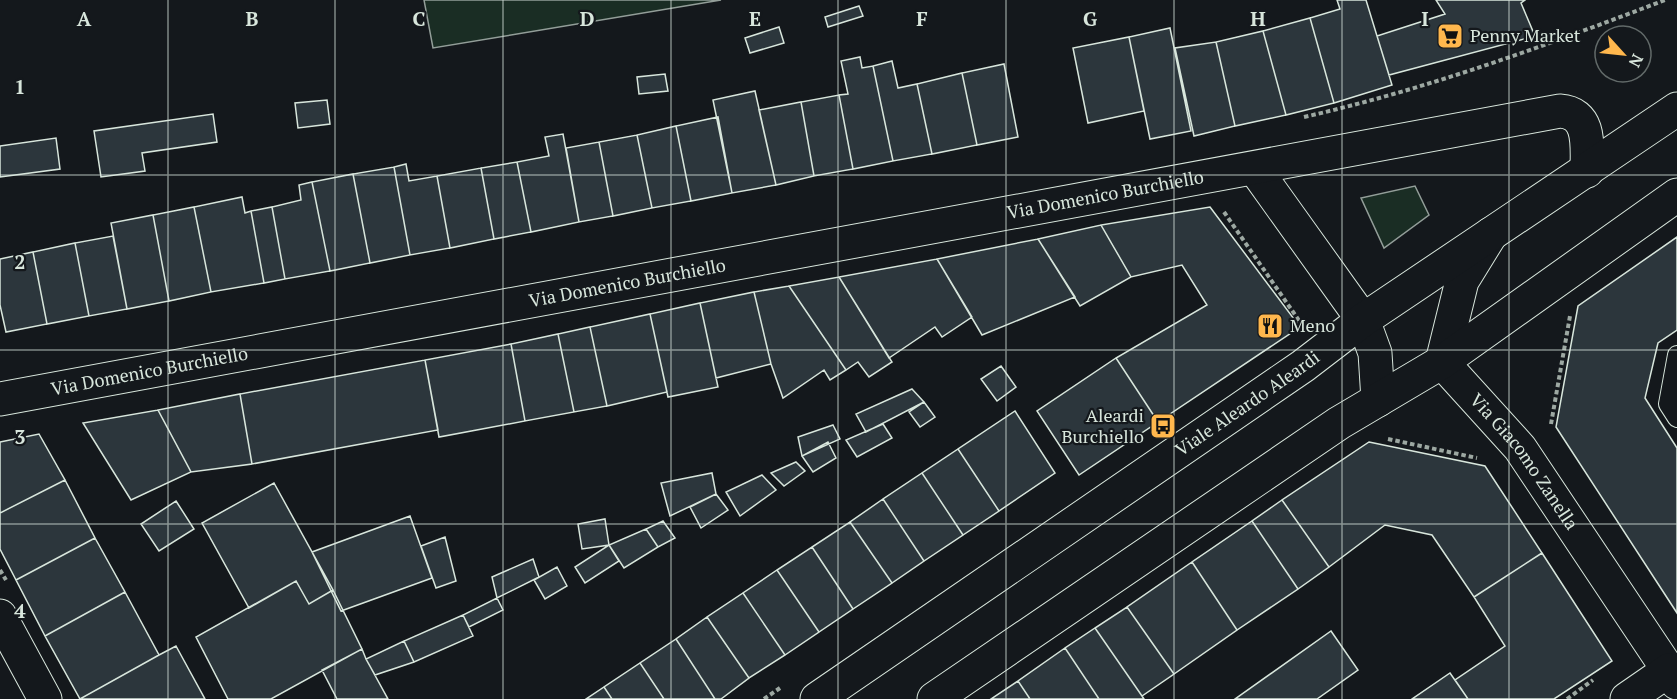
<svg xmlns="http://www.w3.org/2000/svg" width="1677" height="699" viewBox="0 0 1677 699" font-family="'PT Serif',serif">
  <rect width="100%" height="100%" fill="#14181c"/>
  <path fill="#1a2d24" stroke="#939e99" stroke-width="1.5" d="M 424,0 L 721,0 L 433,48 Z
    M 1415,186 L 1429,215 L 1384,248 L 1361,198 Z"/>
  <path fill="#2c363c" stroke="#d8e6dc" stroke-width="1.5" d="M 1337,0 L 1366,0 L 1392,85 L 1334,103 L 1310,18 L 1340,9 Z
    M 1436,0 L 1525,0 L 1521,3 L 1535,36 L 1389,75 L 1377,36 L 1445,14 Z
    M 859,6 L 863,16 L 828,27 L 825,17 Z
    M 1310,18 L 1334,103 L 1286,115 L 1263,31 Z
    M 779,27 L 784,43 L 750,53 L 745,38 Z
    M 1170,28 L 1191,131 L 1150,139 L 1129,37 Z
    M 1263,31 L 1286,115 L 1235,126 L 1216,42 Z
    M 1129,37 L 1144,111 L 1088,123 L 1073,48 Z
    M 1216,42 L 1235,126 L 1194,136 L 1175,48 Z
    M 860,57 L 862,68 L 873,66 L 893,161 L 853,169 L 839,95 L 848,94 L 841,61 Z
    M 892,61 L 898,88 L 917,84 L 932,154 L 893,161 L 873,66 Z
    M 1004,64 L 1018,137 L 977,145 L 962,73 Z
    M 962,73 L 977,145 L 932,154 L 917,84 Z
    M 665,74 L 668,91 L 639,94 L 637,77 Z
    M 755,91 L 776,185 L 732,193 L 713,100 Z
    M 839,95 L 853,169 L 814,176 L 801,102 Z
    M 327,100 L 330,124 L 298,128 L 295,103 Z
    M 801,102 L 814,176 L 776,185 L 759,110 Z
    M 213,114 L 217,142 L 142,153 L 145,171 L 101,177 L 94,131 Z
    M 718,117 L 732,193 L 691,201 L 676,126 Z
    M 676,126 L 691,201 L 652,208 L 637,135 Z
    M 563,134 L 579,222 L 531,232 L 517,162 L 549,156 L 545,137 Z
    M 637,135 L 652,208 L 613,216 L 599,142 Z
    M 56,138 L 60,169 L 0,177 L 0,146 Z
    M 599,142 L 613,216 L 579,222 L 566,148 Z
    M 517,162 L 531,232 L 494,239 L 481,168 Z
    M 406,164 L 409,181 L 437,176 L 450,248 L 410,255 L 394,167 Z
    M 394,167 L 410,255 L 370,263 L 353,174 Z
    M 481,168 L 494,239 L 450,248 L 437,176 Z
    M 353,174 L 370,263 L 330,271 L 312,182 Z
    M 312,182 L 330,271 L 285,279 L 272,207 L 301,200 L 299,185 Z
    M 242,197 L 245,213 L 251,211 L 264,283 L 211,292 L 194,207 Z
    M 194,207 L 211,292 L 169,301 L 153,215 Z
    M 272,207 L 285,279 L 264,283 L 251,211 Z
    M 1210,207 L 1300,327 L 1158,422 L 1116,358 L 1207,305 L 1182,265 L 1131,277 L 1101,225 Z
    M 153,215 L 169,301 L 127,309 L 111,223 Z
    M 1101,225 L 1131,277 L 1080,306 L 1038,239 Z
    M 113,236 L 127,309 L 89,316 L 75,243 Z
    M 1677,237 L 1677,330 L 1658,343 L 1645,398 L 1677,448 L 1677,613 L 1556,427 L 1578,306 Z
    M 1038,239 L 1075,297 L 982,335 L 937,259 Z
    M 75,243 L 89,316 L 47,324 L 33,252 Z
    M 33,252 L 47,324 L 6,332 L 0,305 L 0,259 Z
    M 937,259 L 972,317 L 942,337 L 935,327 L 889,358 L 839,277 Z
    M 839,277 L 892,362 L 869,377 L 858,362 L 846,370 L 789,286 Z
    M 789,286 L 846,370 L 830,380 L 824,370 L 783,398 L 771,364 L 754,292 Z
    M 754,292 L 771,364 L 716,378 L 700,303 Z
    M 700,303 L 718,387 L 668,397 L 650,314 Z
    M 650,314 L 667,392 L 607,406 L 590,327 Z
    M 590,327 L 607,406 L 574,412 L 558,334 Z
    M 558,334 L 574,412 L 525,421 L 511,344 Z
    M 511,344 L 525,421 L 439,437 L 425,360 Z
    M 1116,358 L 1158,422 L 1079,475 L 1037,411 Z
    M 425,360 L 438,430 L 252,464 L 240,394 Z
    M 1001,366 L 1016,387 L 997,401 L 981,379 Z
    M 912,389 L 924,402 L 866,432 L 856,414 Z
    M 240,394 L 252,464 L 191,472 L 158,410 Z
    M 924,402 L 935,417 L 920,427 L 909,412 Z
    M 158,410 L 191,472 L 131,500 L 83,423 Z
    M 1015,411 L 1055,473 L 999,511 L 958,449 Z
    M 883,424 L 892,438 L 857,457 L 846,440 Z
    M 833,425 L 840,439 L 802,456 L 798,437 Z
    M 39,434 L 65,480 L 0,513 L 0,442 Z
    M 828,442 L 836,458 L 813,472 L 802,456 Z
    M 1369,442 L 1485,466 L 1542,553 L 1474,597 L 1432,535 L 1385,525 L 1329,567 L 1282,500 Z
    M 958,449 L 999,511 L 963,535 L 922,473 Z
    M 796,462 L 805,471 L 784,486 L 771,473 Z
    M 712,473 L 716,494 L 670,516 L 661,483 Z
    M 922,473 L 963,535 L 924,561 L 883,499 Z
    M 762,475 L 776,490 L 740,516 L 726,492 Z
    M 65,480 L 95,538 L 16,580 L 0,549 L 0,513 Z
    M 274,483 L 333,590 L 309,604 L 296,581 L 249,608 L 202,523 Z
    M 716,494 L 728,510 L 701,528 L 690,507 Z
    M 883,499 L 924,561 L 892,583 L 850,522 Z
    M 1282,500 L 1329,567 L 1298,589 L 1252,521 Z
    M 176,501 L 194,529 L 159,551 L 141,524 Z
    M 410,516 L 432,578 L 341,611 L 312,552 Z
    M 605,519 L 609,545 L 582,549 L 578,524 Z
    M 663,521 L 675,538 L 658,547 L 646,529 Z
    M 1252,521 L 1298,589 L 1237,630 L 1192,562 Z
    M 850,522 L 892,583 L 853,609 L 812,547 Z
    M 646,529 L 658,547 L 624,568 L 609,545 Z
    M 445,537 L 456,581 L 436,588 L 421,546 Z
    M 95,538 L 125,592 L 45,636 L 16,580 Z
    M 609,545 L 619,561 L 585,583 L 575,567 Z
    M 812,547 L 853,609 L 819,632 L 777,570 Z
    M 1542,553 L 1612,661 L 1554,699 L 1468,699 L 1455,680 L 1505,646 L 1474,597 Z
    M 533,559 L 539,577 L 497,598 L 492,577 Z
    M 1192,562 L 1237,630 L 1174,674 L 1127,607 Z
    M 557,567 L 567,586 L 545,599 L 534,580 Z
    M 777,570 L 819,632 L 785,655 L 743,593 Z
    M 296,581 L 309,604 L 333,590 L 362,649 L 271,699 L 228,699 L 196,637 Z
    M 125,592 L 159,655 L 80,699 L 45,636 Z
    M 743,593 L 785,655 L 749,678 L 707,617 Z
    M 497,598 L 503,610 L 469,627 L 463,615 Z
    M 1127,607 L 1174,674 L 1142,696 L 1095,628 Z
    M 463,615 L 473,636 L 414,662 L 404,641 Z
    M 707,617 L 749,678 L 721,699 L 715,699 L 676,639 Z
    M 1095,628 L 1142,696 L 1144,699 L 1099,699 L 1065,648 Z
    M 1331,631 L 1358,670 L 1317,699 L 1235,699 Z
    M 676,639 L 715,699 L 664,699 L 640,663 Z
    M 404,641 L 414,662 L 375,675 L 366,659 Z
    M 176,646 L 205,699 L 80,699 L 159,655 Z
    M 1065,648 L 1099,699 L 1030,699 L 1018,681 Z
    M 362,649 L 366,659 L 388,699 L 337,699 L 322,670 Z
    M 640,663 L 664,699 L 612,699 L 604,687 Z
    M 1450,673 L 1468,699 L 1412,699 Z
    M 1018,681 L 1030,699 L 991,699 Z
    M 604,687 L 612,699 L 586,699 Z"/>
  <g fill="none" stroke-linecap="round" stroke-linejoin="round">
    <g stroke="#d8e6dc" stroke-width="20">
      <path id="service" d="M 1677,355 L 1668,404 L 1677,418"/>
    </g>
    <g stroke="#d8e6dc" stroke-width="35">
      <g id="minor">
        <path d="M 1255,169 L 1363,320 L 1375,353 L 1378,400"/>
        <path id="s1" d="M 1491,234 L 1462,281 L 1442,362 L 1520,448 L 1677,683"/>
        <path id="s2" d="M 0,399 L 1560,111 C 1592,113 1587,148 1587,171"/>
        <path d="M 0,616 L 45,699"/>
        <path d="M 1627,699 L 1669,670"/>
      </g>
    </g>
    <g stroke="#d8e6dc" stroke-width="35">
      <g id="primary">
        <path id="s3" d="M 817,699 L 1303,366 L 1363,320 L 1677,109"/>
        <path d="M 934,699 L 1339,423 L 1442,362 L 1677,195"/>
      </g>
    </g>
    <path stroke="#9da8a2" stroke-width="4" stroke-dasharray="4.5 3" stroke-linecap="butt" d="M 1304,117 C 1428,89 1547,45 1665,0
      M 1224,212 L 1300,322
      M 1551,424 L 1570,316
      M 1388,439 L 1477,458
      M 0,570 L 6,580
      M 764,699 L 780,688
      M 1567,699 L 1593,680"/>
    <use href="#service" stroke="#14181c" stroke-width="18"/>
    <use href="#minor" stroke="#14181c" stroke-width="33"/>
    <use href="#primary" stroke="#14181c" stroke-width="33"/>
  </g>
  <path fill="none" stroke="#d8e6dc" stroke-width="1.5" stroke-opacity="0.55" d="M 168,0 L 168,699M 335,0 L 335,699M 503,0 L 503,699M 671,0 L 671,699M 838,0 L 838,699M 1006,0 L 1006,699M 1174,0 L 1174,699M 1342,0 L 1342,699M 1509,0 L 1509,699M 0,175 L 1677,175M 0,350 L 1677,350M 0,524 L 1677,524"/>
  <defs>
    <g id="supermarket-square" transform="scale(1.35)"><rect x="-9" y="-9" width="18" height="18" rx="4" fill="#ffb74d" stroke="#14181c"/><path d="M-6-5.5h2.5l.6 2H6L4.5 2H-2.5L-4.4-4H-6ZM-1.5 3.2a1.3 1.3 0 1 0 .1 0ZM3 3.2a1.3 1.3 0 1 0 .1 0Z" fill="#111"/></g>
    <g id="restaurant-square" transform="scale(1.35)"><rect x="-9" y="-9" width="18" height="18" rx="4" fill="#ffb74d" stroke="#14181c"/><path d="M-5-6h1v4h1v-4h1v4h1v-4h1v5L-1.5 .5V6h-2V.5L-5-1ZM5-6V6H3V1.5H1.5Q1.5-4 5-6Z" fill="#111"/></g>
    <g id="bus-square" transform="scale(1.35)"><rect x="-9" y="-9" width="18" height="18" rx="4" fill="#ffb74d" stroke="#14181c"/><path d="M-5-6H5V4H4V6H2V4H-2V6H-4V4H-5ZM-3.5-4V0h7V-4ZM-3.5 1.2v1.5H-2V1.2ZM2 1.2v1.5H3.5V1.2Z" fill="#111"/></g>
  </defs>
  <g fill-rule="evenodd">
    <use href="#supermarket-square" x="1450" y="36"/>
    <use href="#restaurant-square" x="1270" y="326"/>
    <use href="#bus-square" x="1163" y="426"/>
  </g>
  <g text-anchor="middle" stroke-width="4.5" stroke-linejoin="round" paint-order="stroke">
    <g font-size="18" fill="#d8e6dc" stroke="#14181c" text-anchor="start">
      <text x="1470" y="42">Penny Market</text>
      <text x="1290" y="332">Meno</text>
      <text x="1144" y="422" text-anchor="end">Aleardi<tspan x="1144" dy="21">Burchiello</tspan></text>
    </g>
    <g font-size="18" fill="#d8e6dc" stroke="#14181c">
      <text dy="6" stroke="none"><textPath href="#s2" startOffset="1124">Via Domenico Burchiello</textPath></text>
      <text dy="6" stroke="none"><textPath href="#s2" startOffset="638">Via Domenico Burchiello</textPath></text>
      <text dy="6" stroke="none"><textPath href="#s2" startOffset="152">Via Domenico Burchiello</textPath></text>
      <text dy="6" stroke="none"><textPath href="#s3" startOffset="522">Viale Aleardo Aleardi</textPath></text>
      <text dy="6" stroke="none"><textPath href="#s1" startOffset="268">Via Giacomo Zanella</textPath></text>
    </g>
  </g>
  <g font-size="20" text-anchor="middle" font-weight="bold" fill="#d8e6dc" stroke="#14181c" stroke-width="4.5" stroke-linejoin="round" paint-order="stroke">
    <text x="84" y="26">A</text>
    <text x="252" y="26">B</text>
    <text x="419" y="26">C</text>
    <text x="587" y="26">D</text>
    <text x="755" y="26">E</text>
    <text x="922" y="26">F</text>
    <text x="1090" y="26">G</text>
    <text x="1258" y="26">H</text>
    <text x="1425" y="26">I</text>
    <text x="20" y="94">1</text>
    <text x="20" y="269">2</text>
    <text x="20" y="444">3</text>
    <text x="20" y="618">4</text>
  </g>
  <g transform="translate(1623 54) rotate(117)"><circle r="28" fill="#14181c" stroke="#626a69" stroke-width="1.5"/>
  <path d="M0-4.5L10 22L0 15L-10 22Z" fill="#ffb74d"/>
  <text y="-9" font-size="16" font-weight="bold" text-anchor="middle" fill="#d8e6dc">N</text>
  </g>
</svg>
